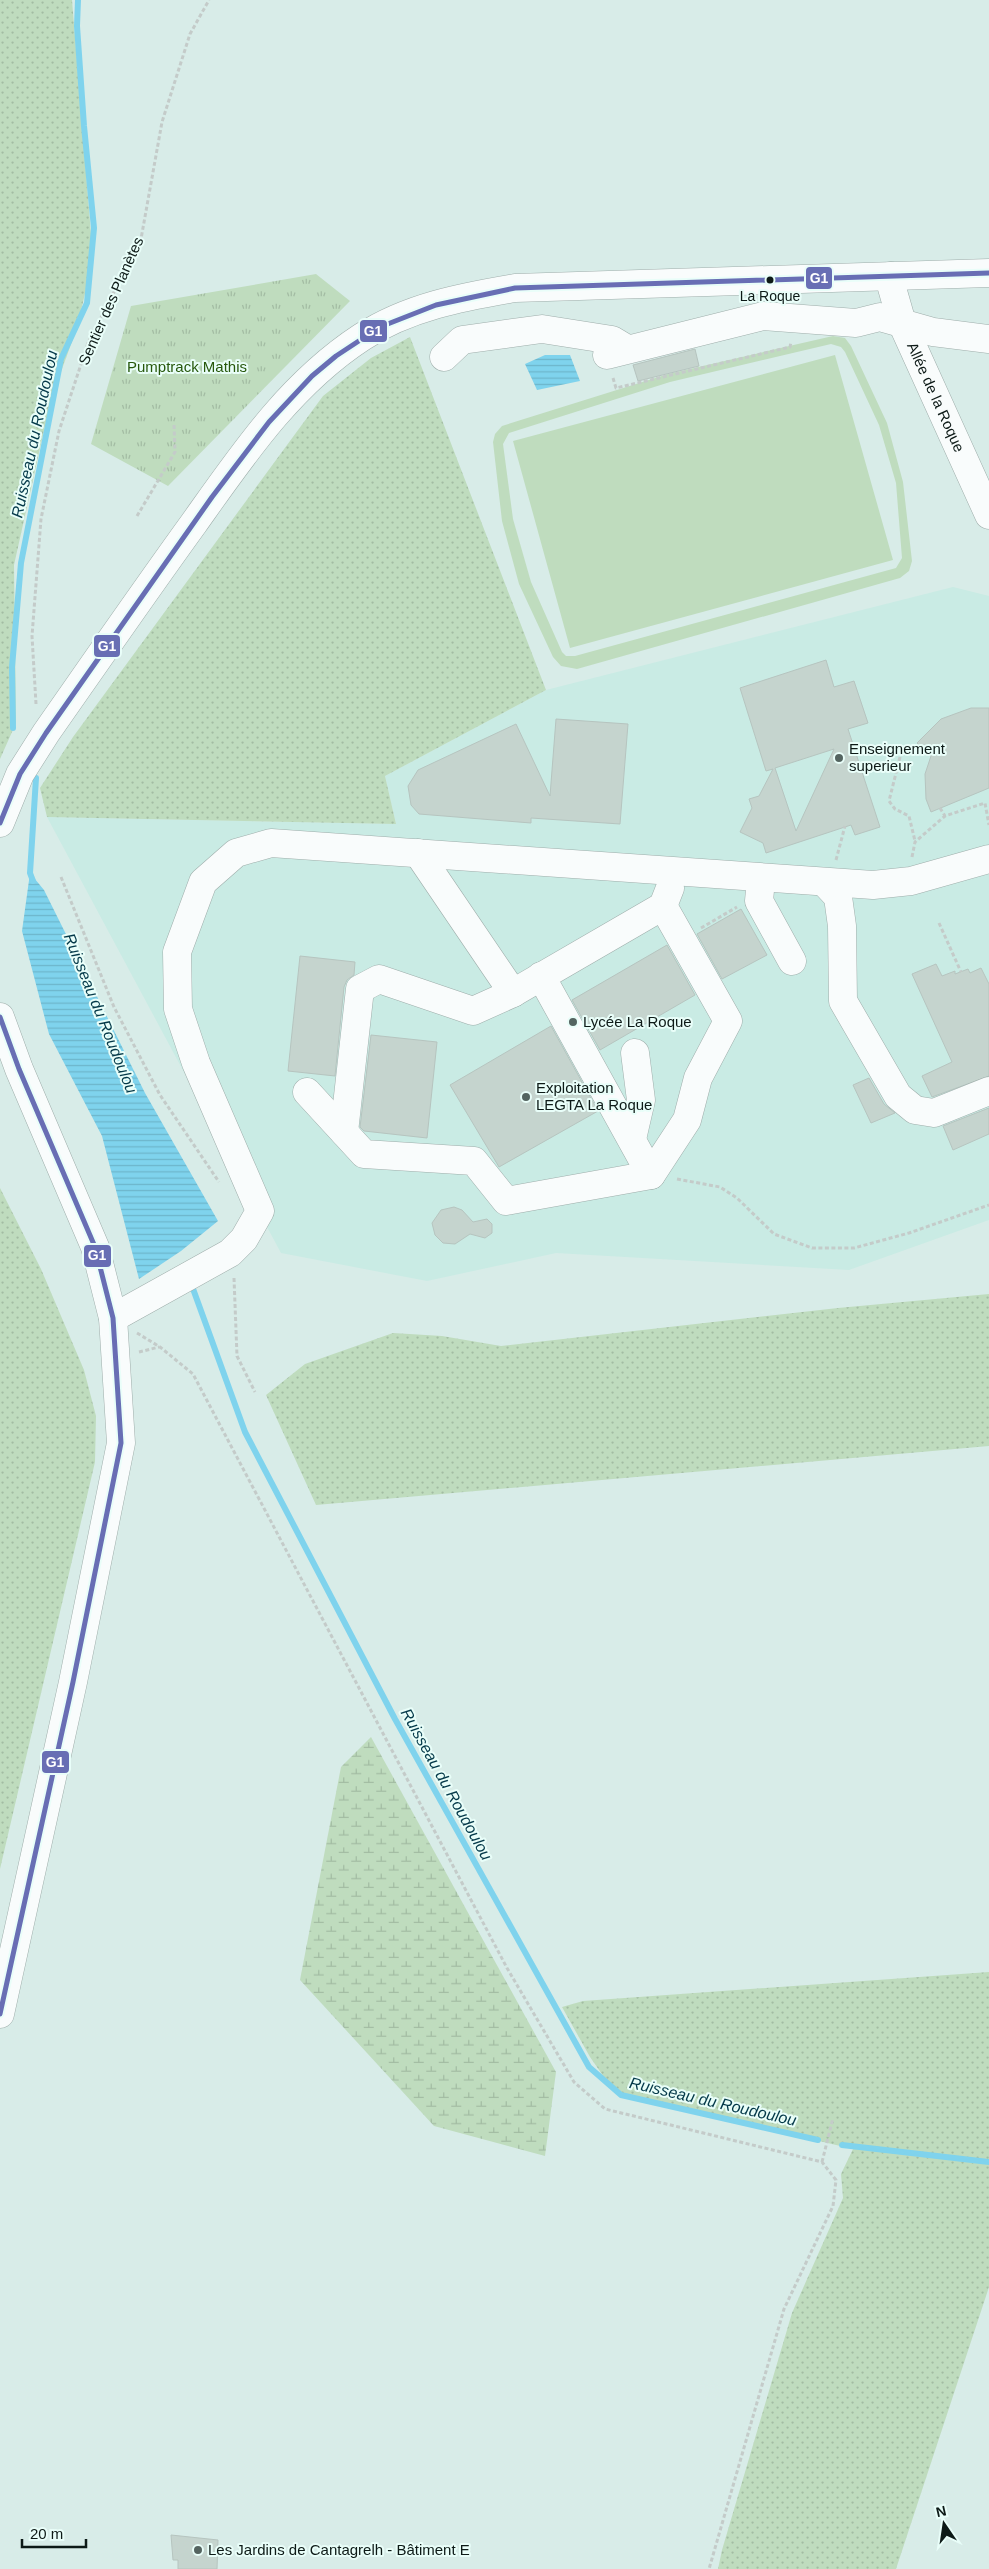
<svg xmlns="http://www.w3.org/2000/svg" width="989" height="2569" viewBox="0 0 989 2569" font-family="Helvetica,sans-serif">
  <defs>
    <pattern id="grass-dots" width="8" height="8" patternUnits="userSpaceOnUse" patternTransform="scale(1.25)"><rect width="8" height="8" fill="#bfdcbe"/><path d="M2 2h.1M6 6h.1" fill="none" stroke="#a3bca3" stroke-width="1.8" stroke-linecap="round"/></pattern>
    <pattern id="wetland-marsh" width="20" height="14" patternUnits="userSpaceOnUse" patternTransform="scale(1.25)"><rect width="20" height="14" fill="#bfdcbe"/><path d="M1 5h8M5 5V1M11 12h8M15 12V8" fill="none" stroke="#a3bca3"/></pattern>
    <pattern id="park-tufts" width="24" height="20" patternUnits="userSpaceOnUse" patternTransform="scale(1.25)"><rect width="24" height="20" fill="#bfdcbe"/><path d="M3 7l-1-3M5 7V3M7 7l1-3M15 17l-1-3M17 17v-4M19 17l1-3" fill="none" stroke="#a3bca3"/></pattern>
    <pattern id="water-rules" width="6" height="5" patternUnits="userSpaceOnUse" patternTransform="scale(1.25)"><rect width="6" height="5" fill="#7fd3ed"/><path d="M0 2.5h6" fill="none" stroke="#6db5ca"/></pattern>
  </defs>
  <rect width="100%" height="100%" fill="#d8ece8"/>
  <path fill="#c9ebe4" d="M 953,587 L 989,596 L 989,1220 L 849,1270 L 556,1253 L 427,1281 L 281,1253 L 47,817 L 396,824 L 385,776 L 546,690 Z"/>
  <path fill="url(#grass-dots)" d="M 0,0 L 72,0 L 93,259 L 77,328 L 51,399 L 14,565 L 16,723 L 0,759 Z
    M 410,337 L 546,690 L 385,776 L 396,824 L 47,817 L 40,788 L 73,737 L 323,396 L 371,358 Z
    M 0,1188 L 41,1269 L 84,1370 L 96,1416 L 95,1462 L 0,1869 Z
    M 989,1294 L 989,1446 L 316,1505 L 266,1395 L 305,1364 L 393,1333 L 442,1336 L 501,1346 L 838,1308 Z
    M 989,1972 L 989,2287 L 896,2569 L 718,2569 L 722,2550 L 792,2313 L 843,2198 L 841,2174 L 853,2149 L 615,2093 L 590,2057 L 562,2007 L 583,2001 Z"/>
  <path fill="url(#wetland-marsh)" d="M 371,1737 L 556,2072 L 545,2156 L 434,2126 L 300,1980 L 341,1767 Z"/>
  <path fill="url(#park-tufts)" d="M 316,274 L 350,301 L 168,486 L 91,444 L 131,306 Z"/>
  <path fill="#bfdcbe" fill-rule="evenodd" d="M 833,336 L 845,338 L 851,346 L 887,423 L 903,482 L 912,561 L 909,571 L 900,578 L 577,669 L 561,666 L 553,657 L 519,584 L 502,521 L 493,442 L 495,434 L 502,426 L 668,374 ZM 831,344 L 841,347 L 845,352 L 879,425 L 896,483 L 902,558 L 896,568 L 575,656 L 566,656 L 562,652 L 531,582 L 513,519 L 503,444 L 509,433 L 670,382 Z
    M 835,355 L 893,560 L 570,648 L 513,441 Z"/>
  <path fill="url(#water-rules)" d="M 545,355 L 570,355 L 580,381 L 537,390 L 525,364 Z
    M 30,873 L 44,890 L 145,1093 L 218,1221 L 181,1251 L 139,1279 L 102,1136 L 49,1034 L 22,931 Z"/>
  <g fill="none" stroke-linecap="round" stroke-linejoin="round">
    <path stroke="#7fd3ed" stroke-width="6" d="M 13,728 L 12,667 L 21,563 L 61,359 L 87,303 L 94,228 L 84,126 L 77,26 L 78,0
      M 33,881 L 30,873 L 36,778
      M 192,1286 L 245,1432 L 395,1719 L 589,2067 L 621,2095 L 818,2140
      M 842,2145 L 989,2162"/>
  </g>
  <path fill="#c5d4ce" stroke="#b6c4bf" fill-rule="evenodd" d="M 695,349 L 699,366 L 638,381 L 633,365 Z
    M 826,660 L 834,687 L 854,681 L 868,723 L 848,729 L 880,827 L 855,835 L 851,825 L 766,853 L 763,843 L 740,832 L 752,808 L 749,799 L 759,796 L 773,769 L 766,771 L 740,688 ZM 834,749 L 796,831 L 775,768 Z
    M 971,708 L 989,708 L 989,788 L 931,812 L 926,799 L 925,774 L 931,756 L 917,743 L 941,719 Z
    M 556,719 L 628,724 L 620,824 L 531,818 L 531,823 L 419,814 L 411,805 L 408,786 L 418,770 L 516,724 L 550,796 Z
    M 741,909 L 767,955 L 722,979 L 697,934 Z
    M 667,945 L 695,995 L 600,1050 L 572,1000 Z
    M 300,956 L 355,962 L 354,975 L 347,980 L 344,987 L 335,1076 L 288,1071 Z
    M 936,964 L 942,976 L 955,971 L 955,974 L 968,969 L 970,973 L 981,968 L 989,984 L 989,1076 L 932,1097 L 922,1076 L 952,1062 L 912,974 Z
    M 551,1026 L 598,1111 L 499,1167 L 450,1085 Z
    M 371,1035 L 437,1042 L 427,1138 L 364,1131 L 360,1127 Z
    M 869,1078 L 884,1104 L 895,1113 L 871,1123 L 853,1085 Z
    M 989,1108 L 989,1134 L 953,1150 L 943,1126 Z
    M 454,1207 L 462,1210 L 473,1222 L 487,1219 L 492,1224 L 492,1233 L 485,1238 L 470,1234 L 455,1244 L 443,1243 L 435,1235 L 432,1223 L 441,1210 Z
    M 171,2535 L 218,2540 L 217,2569 L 178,2569 L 178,2560 L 173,2560 Z"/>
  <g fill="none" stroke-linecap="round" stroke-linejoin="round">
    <g stroke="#9eadaa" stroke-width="29">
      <g id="minor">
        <path id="s1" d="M 891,276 L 892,288 L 902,323 L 989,515"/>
        <path d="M 607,355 L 763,316 L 856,323 L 880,317 L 933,332 L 989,339"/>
        <path d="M 444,357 L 462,340 L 542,329 L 612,340 L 627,349"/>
        <path d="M 0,823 L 20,774 L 46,733 C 95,663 144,592 194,523 C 243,454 290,384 362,337 C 408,307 462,297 515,288 L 989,273"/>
        <path d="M 418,853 L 513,993 L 663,906 L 670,888"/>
        <path d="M 761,879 L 759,901 L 792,961"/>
        <path d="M 825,883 L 838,897 L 842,926 L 843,1001 L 898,1096 L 915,1110 L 934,1113 L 989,1091"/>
        <path d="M 541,976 L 651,1175"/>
        <path d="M 0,1017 L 19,1069 L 95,1247 L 113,1318 L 121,1443 L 73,1682 L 0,2014"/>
        <path d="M 307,1092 L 364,1154 L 474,1161 L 506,1201 L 651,1175 L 687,1120 L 698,1078 L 728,1021 L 663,906"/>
        <path d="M 344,1132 L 360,989 L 379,979 L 473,1011 L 513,993"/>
        <path d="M 632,1139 L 641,1100 L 635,1053"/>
        <path d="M 113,1318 L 230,1253 L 244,1239 L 260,1211 L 196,1063 L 178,1009 L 177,952 L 203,882 L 236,853 L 271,843 L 873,885 L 911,881 L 989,859"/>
      </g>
    </g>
    <path stroke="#c4cbc9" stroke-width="3" stroke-dasharray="4 2.5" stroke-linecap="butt" d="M 613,378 L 616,388 L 790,347 L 791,342
      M 137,516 L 175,452 L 174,423
      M 36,704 L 32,636 L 41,519 L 59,431 L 88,343 L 141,239 L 162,122 L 190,34 L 209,0
      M 900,757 L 889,801 L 895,809 L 909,816 L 915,841
      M 940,808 L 945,816
      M 912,857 L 915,842 L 945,816 L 985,803 L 989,825
      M 836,860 L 845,826
      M 61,877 L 114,1007 L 160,1095 L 219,1182
      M 939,923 L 961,972
      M 701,928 L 737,907
      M 677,1179 L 720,1187 L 737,1198 L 774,1234 L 812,1248 L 854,1248 L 909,1233 L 989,1205
      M 234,1278 L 237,1356 L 255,1392
      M 137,1333 L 160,1347 L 193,1374 L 507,1968 L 574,2082 L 605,2109 L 822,2162 L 836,2180 L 833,2206 L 784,2309 L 709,2569
      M 139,1352 L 159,1347
      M 822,2162 L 833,2118"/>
    <use href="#minor" stroke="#f9fcfc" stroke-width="28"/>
    <g stroke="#e9fef9" stroke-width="9">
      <path id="bus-1" d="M 0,823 L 20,774 L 46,733 L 212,497 L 269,422 L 312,376 L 336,356 L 380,327 L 436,305 L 515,288 L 989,273
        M 0,1017 L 19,1069 L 95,1247 L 113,1318 L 121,1443 L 73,1682 L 0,2014"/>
    </g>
    <use href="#bus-1" stroke="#686eb4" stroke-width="5"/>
  </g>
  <circle fill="#0d1a17" stroke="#e9fef9" stroke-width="2" cx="770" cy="280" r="4.5"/>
  <g fill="#546460" stroke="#e9fef9" stroke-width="2">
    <circle cx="839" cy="758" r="5"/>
    <circle cx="573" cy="1022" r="5"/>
    <circle cx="526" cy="1097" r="5"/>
    <circle cx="198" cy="2550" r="5"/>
  </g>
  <g text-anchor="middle" stroke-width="4" stroke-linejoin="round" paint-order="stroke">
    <g font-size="14" fill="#0d1a17" stroke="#e9fef9">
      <text x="770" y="301">La Roque</text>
    </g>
    <g font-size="15" fill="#0d1a17" stroke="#e9fef9">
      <text transform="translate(111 301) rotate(-66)" y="5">Sentier des Planètes</text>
      <text dy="5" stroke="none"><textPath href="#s1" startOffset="130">Allée de la Roque</textPath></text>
    </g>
    <g font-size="15" fill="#27580c" stroke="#e9fef9">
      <text x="187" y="372">Pumptrack Mathis</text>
    </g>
    <g font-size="15" fill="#0d1a17" stroke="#e9fef9" text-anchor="start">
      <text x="849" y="754">Enseignement<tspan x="849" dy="17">superieur</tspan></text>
      <text x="583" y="1027">Lycée La Roque</text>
      <text x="536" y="1093">Exploitation<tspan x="536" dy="17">LEGTA La Roque</tspan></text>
      <text x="208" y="2555">Les Jardins de Cantagrelh - Bâtiment E</text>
    </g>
    <g font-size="16" font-style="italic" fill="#043949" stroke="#e9fef9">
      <text transform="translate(34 434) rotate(-78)" y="6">Ruisseau du Roudoulou</text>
      <text transform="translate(101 1013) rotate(68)" y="6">Ruisseau du Roudoulou</text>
      <text transform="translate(447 1784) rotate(61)" y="6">Ruisseau du Roudoulou</text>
      <text transform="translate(713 2101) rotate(13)" y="6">Ruisseau du Roudoulou</text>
    </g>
  </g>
  <g stroke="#e9fef9" stroke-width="2">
    <rect x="805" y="266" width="28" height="24" rx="5" fill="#686eb4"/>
    <rect x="359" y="319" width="29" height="24" rx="5" fill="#686eb4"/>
    <rect x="93" y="634" width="28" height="24" rx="5" fill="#686eb4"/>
    <rect x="83" y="1244" width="29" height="24" rx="5" fill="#686eb4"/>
    <rect x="41" y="1750" width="29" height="24" rx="5" fill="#686eb4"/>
  </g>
  <g font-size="14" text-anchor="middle" font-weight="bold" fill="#fff">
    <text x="819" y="283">G1</text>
    <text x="373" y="336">G1</text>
    <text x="107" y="651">G1</text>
    <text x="97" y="1260">G1</text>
    <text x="55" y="1767">G1</text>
  </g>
  <g transform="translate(944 2524) rotate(347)" stroke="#e9fef9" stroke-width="4" paint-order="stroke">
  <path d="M0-4L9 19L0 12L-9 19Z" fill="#0d1a17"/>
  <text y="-8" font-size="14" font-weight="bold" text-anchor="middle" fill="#0d1a17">N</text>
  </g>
  <path d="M22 2539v8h64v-8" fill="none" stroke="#0d1a17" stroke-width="2.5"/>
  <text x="30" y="2539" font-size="15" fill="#0d1a17" stroke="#e9fef9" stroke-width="4" paint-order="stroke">20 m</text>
</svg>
